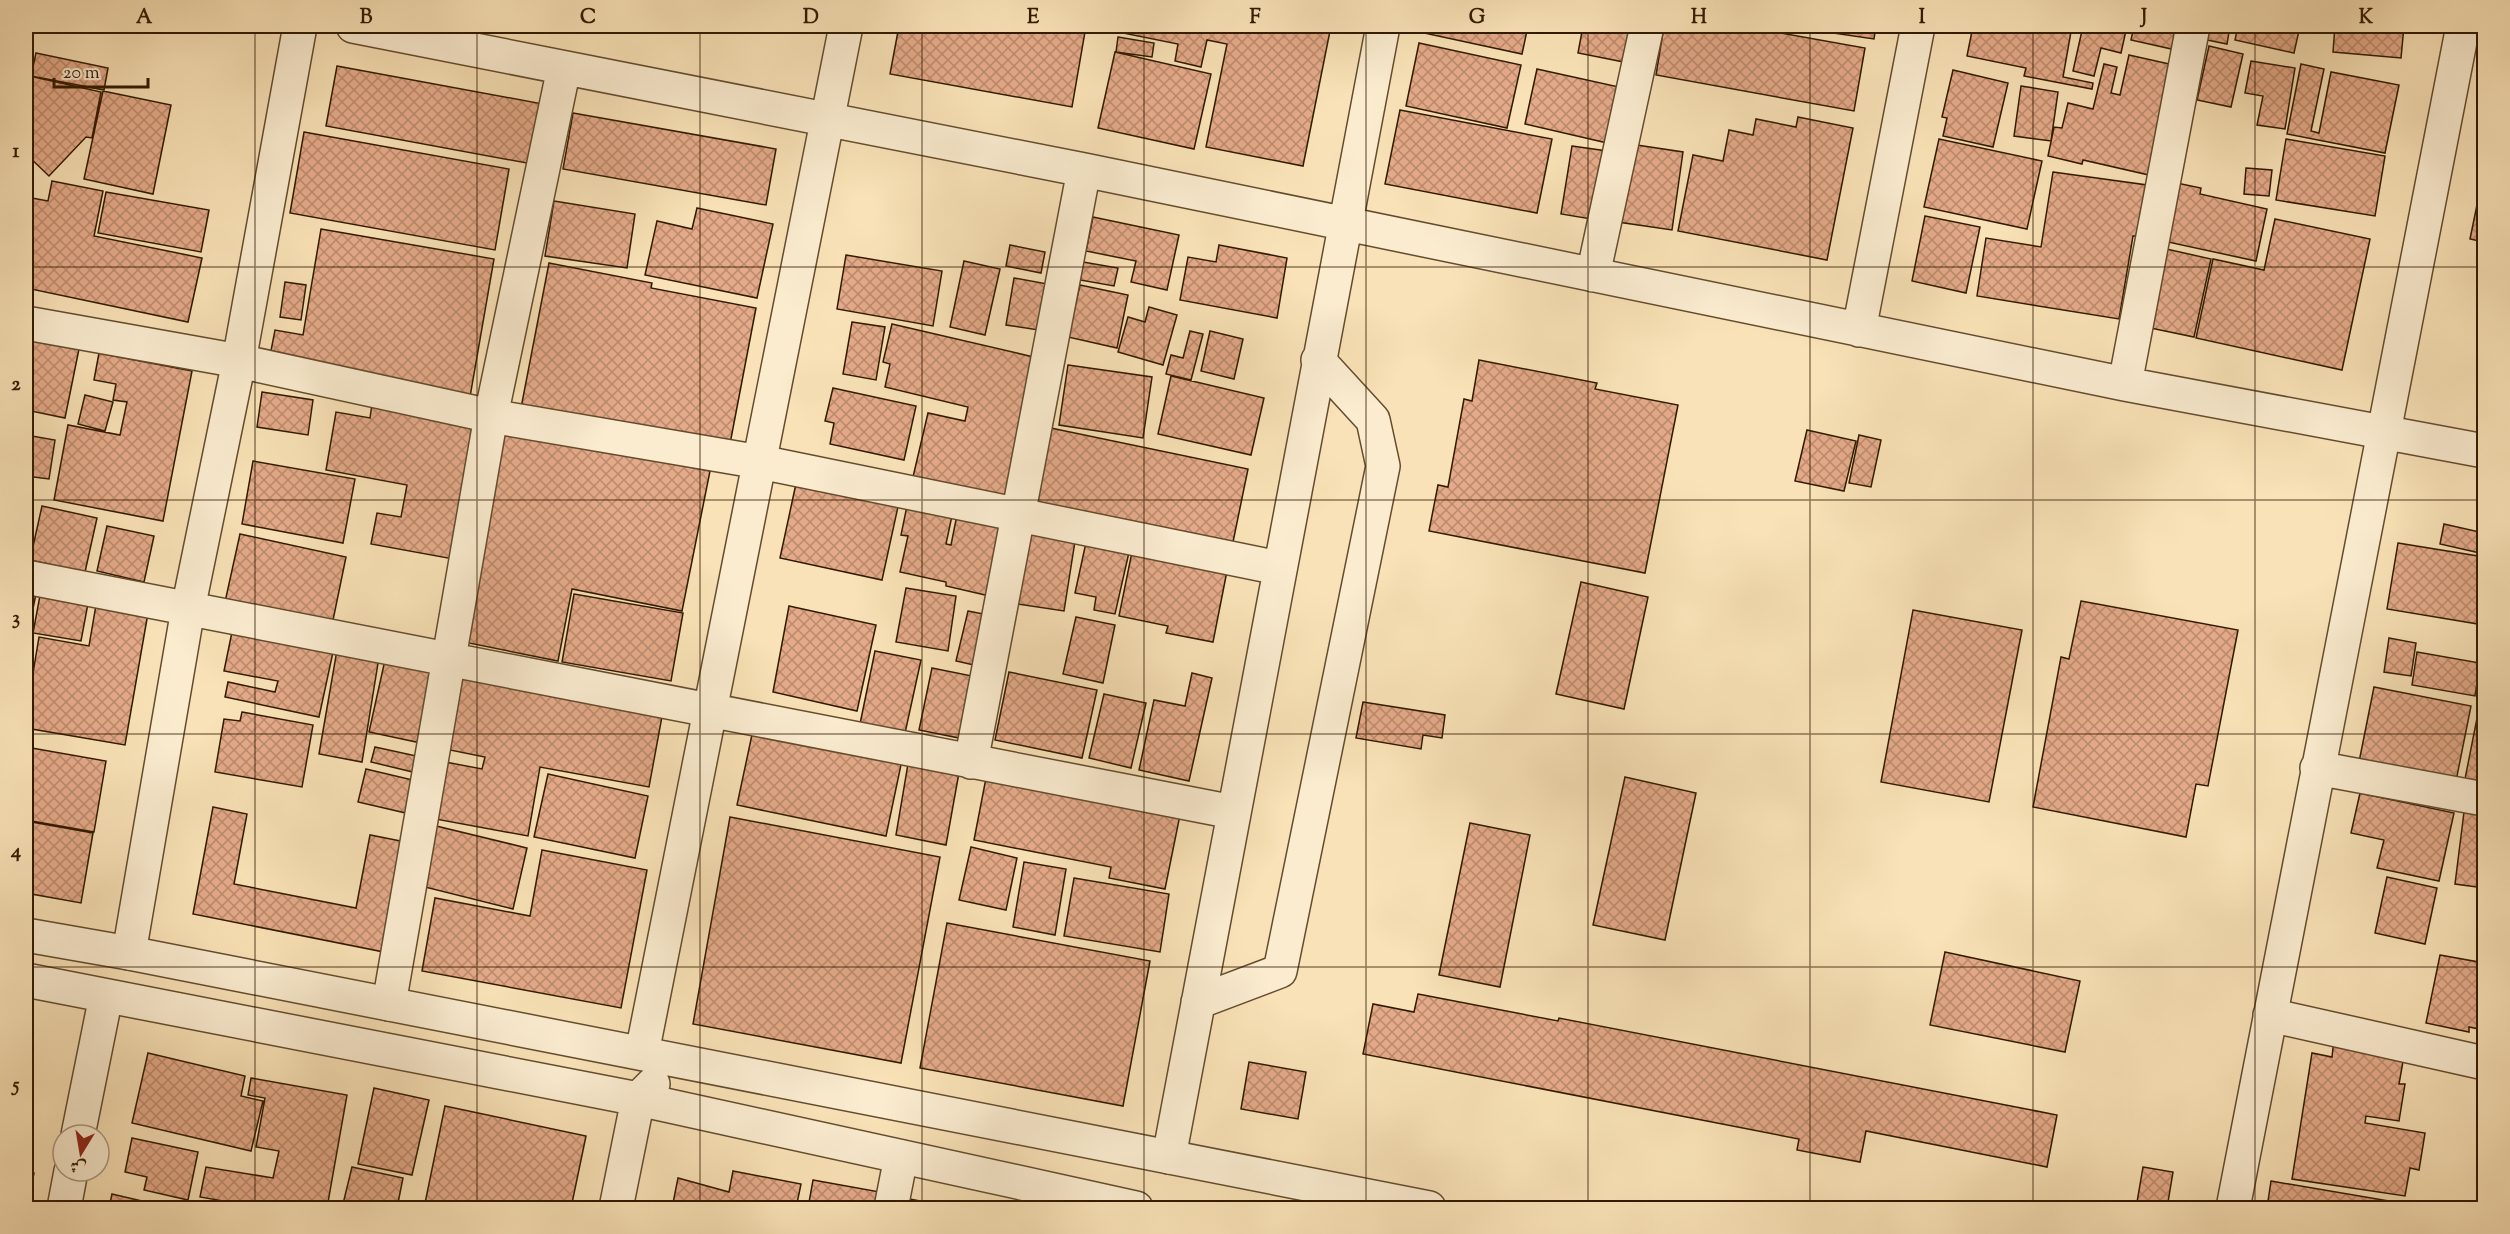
<svg xmlns="http://www.w3.org/2000/svg" width="2510" height="1234" viewBox="0 0 2510 1234" font-family="'Sorts Mill Goudy',Amiri,serif">
  <defs>
    <pattern id="building-cross-hatch" width="8" height="8" patternUnits="userSpaceOnUse" patternTransform="scale(1.5)"><rect width="8" height="8" fill="#e5aa89"/><path d="M0 0l8 8M0 8l8-8" fill="none" stroke="#ba8a6e"/></pattern>
  </defs>
  <rect width="100%" height="100%" fill="#f9e2b7"/>
  <filter id="stains"><feTurbulence type="fractalNoise" baseFrequency=".00333" numOctaves="4"/><feColorMatrix values="0 0 0 0 .2 0 0 0 0 .09 0 0 0 0 .02 0 0 0 .5 -.17"/></filter>
  <radialGradient id="worn" r=".72"><stop offset=".6" stop-color="#630" stop-opacity="0"/><stop offset="1" stop-color="#630" stop-opacity=".3"/></radialGradient>
  <path fill="url(#building-cross-hatch)" stroke="#311a00" stroke-width="1.5" d="M 899,26 L 1086,26 L 1072,107 L 890,74 Z
    M 1125,26 L 1331,26 L 1303,166 L 1206,147 L 1227,44 L 1207,40 L 1201,67 L 1175,61 L 1178,44 L 1123,33 Z
    M 1426,26 L 1528,26 L 1522,54 L 1424,33 Z
    M 1583,26 L 1641,26 L 1634,64 L 1578,53 Z
    M 1664,26 L 1741,26 L 1865,48 L 1854,111 L 1656,75 Z
    M 1785,26 L 1876,26 L 1874,39 Z
    M 1973,26 L 2072,26 L 2063,77 L 2093,83 L 2092,89 L 2024,76 L 2026,68 L 1967,56 Z
    M 2083,26 L 2127,26 L 2121,53 L 2101,48 L 2094,76 L 2073,71 Z
    M 2134,26 L 2181,26 L 2176,50 L 2131,40 Z
    M 2205,26 L 2230,26 L 2227,44 L 2202,39 Z
    M 2238,26 L 2300,26 L 2294,53 L 2235,40 Z
    M 2335,26 L 2404,26 L 2401,58 L 2333,52 Z
    M 1118,37 L 1154,43 L 1152,57 L 1116,52 Z
    M 1419,43 L 1521,65 L 1507,128 L 1406,106 Z
    M 2209,46 L 2243,54 L 2231,107 L 2197,100 Z
    M 1115,52 L 1211,74 L 1194,149 L 1098,128 Z
    M 36,53 L 108,68 L 104,90 L 31,76 Z
    M 2129,55 L 2174,65 L 2149,175 L 2083,160 L 2082,164 L 2048,156 L 2054,127 L 2062,128 L 2068,103 L 2093,109 L 2104,64 L 2117,67 L 2111,93 L 2120,95 Z
    M 2251,61 L 2295,68 L 2285,129 L 2257,125 L 2263,96 L 2245,93 Z
    M 2301,64 L 2324,69 L 2311,131 L 2319,133 L 2331,72 L 2399,85 L 2385,153 L 2287,134 Z
    M 337,66 L 543,104 L 532,164 L 326,126 Z
    M 1537,69 L 1628,89 L 1616,145 L 1525,124 Z
    M 1953,70 L 2008,83 L 1993,147 L 1943,136 L 1947,118 L 1942,117 Z
    M 34,77 L 101,92 L 92,138 L 86,137 L 49,176 L 26,154 L 26,86 Z
    M 2021,86 L 2058,92 L 2051,141 L 2014,136 Z
    M 103,91 L 171,105 L 153,194 L 84,179 Z
    M 1400,110 L 1552,139 L 1537,213 L 1385,184 Z
    M 573,113 L 776,149 L 766,205 L 563,169 Z
    M 1798,117 L 1853,128 L 1827,260 L 1678,231 L 1693,155 L 1723,161 L 1729,130 L 1753,135 L 1756,119 L 1796,127 Z
    M 304,132 L 509,169 L 495,250 L 290,213 Z
    M 1939,139 L 2042,161 L 2027,229 L 1924,207 Z
    M 2286,139 L 2385,156 L 2375,216 L 2276,200 Z
    M 1630,144 L 1683,152 L 1672,230 L 1618,222 Z
    M 1572,146 L 1614,152 L 1603,221 L 1561,214 Z
    M 2246,168 L 2272,170 L 2269,196 L 2244,194 Z
    M 2484,171 L 2484,242 L 2470,239 Z
    M 2053,172 L 2147,185 L 2139,236 L 2133,236 L 2119,319 L 1977,296 L 1986,238 L 2041,247 Z
    M 52,181 L 103,191 L 94,236 L 202,258 L 188,322 L 26,288 L 26,197 L 48,201 Z
    M 2167,181 L 2201,188 L 2200,194 L 2267,209 L 2256,261 L 2154,239 Z
    M 106,192 L 209,210 L 201,252 L 98,233 Z
    M 554,201 L 635,214 L 627,268 L 545,256 Z
    M 697,208 L 773,224 L 757,298 L 645,275 L 657,221 L 692,229 Z
    M 1925,216 L 1980,227 L 1966,293 L 1912,281 Z
    M 1093,217 L 1179,235 L 1167,290 L 1131,282 L 1136,261 L 1086,251 Z
    M 2275,219 L 2370,239 L 2342,370 L 2196,338 L 2213,259 L 2264,270 Z
    M 321,229 L 494,259 L 470,397 L 269,361 L 275,330 L 303,335 Z
    M 1010,245 L 1045,252 L 1041,273 L 1006,266 Z
    M 1219,245 L 1287,258 L 1277,318 L 1180,300 L 1188,257 L 1216,262 Z
    M 2153,246 L 2211,259 L 2194,337 L 2136,325 Z
    M 846,255 L 942,271 L 933,326 L 837,309 Z
    M 964,261 L 1000,269 L 985,335 L 950,327 Z
    M 1083,262 L 1118,268 L 1114,286 L 1080,280 Z
    M 549,263 L 652,283 L 651,288 L 756,308 L 729,449 L 521,408 Z
    M 1014,278 L 1053,285 L 1045,331 L 1006,325 Z
    M 285,282 L 306,285 L 301,320 L 280,317 Z
    M 1080,285 L 1128,295 L 1117,348 L 1068,337 Z
    M 1149,307 L 1177,315 L 1163,365 L 1118,352 L 1128,317 L 1145,322 Z
    M 852,322 L 885,327 L 876,380 L 843,374 Z
    M 892,324 L 1038,358 L 1005,499 L 913,477 L 928,413 L 965,421 L 968,407 L 885,387 L 890,364 L 883,362 Z
    M 1190,331 L 1203,334 L 1191,380 L 1166,374 L 1171,355 L 1183,358 Z
    M 1210,331 L 1243,339 L 1234,379 L 1201,371 Z
    M 26,334 L 80,344 L 65,418 L 26,410 Z
    M 99,353 L 192,371 L 163,521 L 54,500 L 68,425 L 120,435 L 127,402 L 113,400 L 116,384 L 94,380 Z
    M 1479,360 L 1597,383 L 1595,389 L 1678,405 L 1645,573 L 1429,531 L 1438,485 L 1448,487 L 1464,399 L 1472,401 Z
    M 1068,365 L 1152,377 L 1143,438 L 1059,425 Z
    M 1171,376 L 1264,398 L 1251,455 L 1158,434 Z
    M 833,388 L 916,406 L 904,460 L 830,444 L 834,423 L 825,421 Z
    M 262,392 L 313,400 L 308,435 L 257,427 Z
    M 85,395 L 113,402 L 105,431 L 78,424 Z
    M 372,404 L 477,422 L 453,559 L 371,544 L 377,513 L 401,517 L 407,485 L 326,470 L 336,412 L 370,418 Z
    M 1046,427 L 1248,469 L 1233,542 L 1032,502 Z
    M 502,429 L 710,471 L 682,611 L 572,589 L 558,661 L 459,641 Z
    M 1807,430 L 1856,441 L 1844,491 L 1795,481 Z
    M 26,435 L 55,440 L 49,479 L 26,476 Z
    M 1859,435 L 1881,440 L 1871,487 L 1849,483 Z
    M 253,461 L 355,479 L 343,543 L 242,524 Z
    M 797,479 L 899,502 L 882,580 L 780,558 Z
    M 908,501 L 953,511 L 946,544 L 951,545 L 957,515 L 1010,526 L 994,597 L 946,586 L 946,582 L 900,572 L 908,536 L 901,535 Z
    M 42,506 L 97,518 L 85,572 L 30,560 Z
    M 2444,524 L 2484,533 L 2480,553 L 2440,544 Z
    M 107,526 L 154,536 L 144,582 L 97,571 Z
    M 1024,527 L 1076,535 L 1064,611 L 1011,603 Z
    M 240,534 L 346,557 L 332,625 L 225,602 Z
    M 1087,538 L 1130,548 L 1115,614 L 1094,610 L 1096,597 L 1075,593 Z
    M 2398,543 L 2484,557 L 2484,625 L 2387,609 Z
    M 1133,547 L 1228,566 L 1213,642 L 1166,633 L 1168,626 L 1119,616 Z
    M 1581,582 L 1648,597 L 1624,709 L 1556,694 Z
    M 26,586 L 37,589 L 26,643 Z
    M 906,588 L 956,596 L 948,651 L 896,642 Z
    M 41,590 L 89,598 L 81,641 L 33,633 Z
    M 574,594 L 683,613 L 671,681 L 562,662 Z
    M 2081,601 L 2238,630 L 2208,786 L 2196,784 L 2186,837 L 2033,807 L 2061,657 L 2069,659 Z
    M 96,605 L 148,613 L 125,745 L 26,728 L 26,684 L 31,685 L 39,637 L 89,646 Z
    M 789,606 L 876,625 L 857,711 L 773,692 Z
    M 1913,610 L 2022,630 L 1989,802 L 1881,782 Z
    M 968,611 L 994,616 L 983,667 L 956,661 Z
    M 1076,617 L 1115,625 L 1103,683 L 1063,674 Z
    M 232,632 L 333,652 L 319,717 L 225,697 L 228,682 L 275,692 L 278,681 L 224,671 Z
    M 2389,638 L 2416,643 L 2411,676 L 2384,672 Z
    M 337,650 L 379,657 L 362,762 L 319,754 Z
    M 875,651 L 921,660 L 905,733 L 860,724 Z
    M 2417,652 L 2480,663 L 2475,696 L 2412,685 Z
    M 385,660 L 437,671 L 421,743 L 369,732 Z
    M 932,668 L 977,677 L 964,739 L 919,730 Z
    M 454,672 L 663,711 L 649,787 L 540,767 L 528,836 L 430,818 L 440,761 L 482,769 L 485,757 L 440,748 Z
    M 1009,672 L 1097,690 L 1082,758 L 995,740 Z
    M 1192,673 L 1212,678 L 1189,781 L 1139,770 L 1154,700 L 1185,706 Z
    M 2484,673 L 2484,699 L 2479,698 Z
    M 2374,687 L 2471,706 L 2456,781 L 2359,762 Z
    M 1104,694 L 1146,703 L 1131,768 L 1089,758 Z
    M 1363,702 L 1445,715 L 1442,738 L 1423,735 L 1421,749 L 1356,738 Z
    M 2479,708 L 2484,709 L 2484,783 L 2465,779 Z
    M 242,712 L 313,725 L 302,787 L 215,772 L 224,719 L 240,721 Z
    M 753,730 L 902,760 L 886,836 L 737,805 Z
    M 26,747 L 106,761 L 94,832 L 26,820 Z
    M 375,747 L 421,757 L 417,773 L 371,762 Z
    M 909,758 L 960,767 L 946,845 L 896,835 Z
    M 366,769 L 417,781 L 410,814 L 358,802 Z
    M 987,773 L 1181,810 L 1165,889 L 1109,878 L 1111,867 L 974,840 Z
    M 548,774 L 648,796 L 635,858 L 534,837 Z
    M 1625,777 L 1696,793 L 1665,940 L 1593,925 Z
    M 2360,793 L 2454,813 L 2439,881 L 2377,868 L 2384,840 L 2351,833 Z
    M 213,807 L 247,814 L 234,884 L 356,908 L 370,835 L 406,842 L 384,952 L 193,914 Z
    M 2464,812 L 2484,815 L 2484,888 L 2455,884 Z
    M 730,817 L 940,857 L 901,1063 L 693,1024 Z
    M 26,821 L 93,833 L 81,903 L 26,893 Z
    M 1470,823 L 1530,835 L 1500,987 L 1439,975 Z
    M 428,824 L 527,848 L 513,909 L 413,884 Z
    M 971,847 L 1017,858 L 1006,910 L 959,900 Z
    M 542,850 L 647,870 L 621,1008 L 422,971 L 435,898 L 530,916 Z
    M 1024,862 L 1066,869 L 1055,935 L 1013,927 Z
    M 2387,877 L 2437,888 L 2425,944 L 2375,933 Z
    M 1074,878 L 1169,894 L 1160,952 L 1064,936 Z
    M 947,923 L 1150,961 L 1123,1106 L 920,1068 Z
    M 1945,952 L 2080,981 L 2065,1052 L 1930,1025 Z
    M 2440,955 L 2484,963 L 2484,1030 L 2469,1027 L 2469,1032 L 2426,1023 Z
    M 1418,994 L 1558,1021 L 1559,1018 L 2057,1115 L 2047,1167 L 1866,1131 L 1860,1162 L 1797,1150 L 1799,1139 L 1363,1054 L 1373,1004 L 1414,1012 Z
    M 2334,1039 L 2405,1050 L 2399,1084 L 2405,1084 L 2399,1121 L 2366,1116 L 2365,1123 L 2425,1133 L 2419,1170 L 2410,1168 L 2405,1196 L 2292,1179 L 2312,1053 L 2332,1057 Z
    M 148,1053 L 245,1076 L 241,1096 L 263,1101 L 251,1151 L 132,1123 Z
    M 26,1060 L 31,1060 L 31,1140 L 26,1140 Z
    M 1249,1062 L 1306,1072 L 1298,1119 L 1241,1109 Z
    M 251,1078 L 347,1095 L 327,1208 L 263,1208 L 200,1197 L 206,1167 L 273,1178 L 279,1151 L 256,1147 L 265,1098 L 248,1095 Z
    M 374,1088 L 429,1100 L 412,1175 L 358,1164 Z
    M 445,1106 L 586,1136 L 571,1208 L 424,1208 Z
    M 132,1138 L 198,1152 L 188,1200 L 144,1190 L 147,1177 L 125,1172 Z
    M 352,1167 L 403,1178 L 397,1208 L 342,1208 Z
    M 2143,1167 L 2173,1172 L 2167,1208 L 2136,1208 Z
    M 26,1171 L 34,1173 L 27,1208 L 26,1208 Z
    M 733,1171 L 801,1184 L 796,1208 L 672,1208 L 678,1178 L 729,1192 Z
    M 813,1180 L 880,1192 L 877,1208 L 808,1208 Z
    M 2271,1181 L 2430,1208 L 2267,1208 Z
    M 112,1194 L 168,1207 L 168,1208 L 109,1208 Z
    M 899,1197 L 957,1208 L 897,1208 Z"/>
  <g fill="none" stroke-linecap="round" stroke-linejoin="round">
    <g stroke="#634c2e" stroke-width="36">
      <path id="minor" d="M 353,26 L 1084,170 L 2125,384 L 2484,451
        M 1593,275 L 1647,26
        M 26,323 L 239,361 L 491,416 L 760,462 L 1279,568
        M 1859,330 L 1918,26
        M 2125,384 L 2193,26
        M 26,577 L 1233,812
        M 971,762 L 1084,170
        M 2317,768 L 2484,799
        M 129,953 L 188,609 L 239,361 L 300,26
        M 1198,1002 L 1280,971 L 1383,466 L 1373,420 L 1318,360
        M 389,1004 L 491,416 L 564,68
        M 2270,1015 L 2484,1063
        M 642,1053 L 846,26
        M 1169,1157 L 1383,26
        M 891,1208 L 901,1157
        M 2233,1208 L 2463,26"/>
    </g>
    <g stroke="#634c2e" stroke-width="36">
      <path id="tertiary" d="M 26,935 L 129,953 L 1429,1208
        M 26,980 L 638,1099 L 1136,1208
        M 78,1135 L 106,996
        M 64,1208 L 71,1171
        M 616,1208 L 638,1099 L 653,1084"/>
    </g>
    <use href="#minor" stroke="#fbecd0" stroke-width="33"/>
    <use href="#tertiary" stroke="#fbecd0" stroke-width="33"/>
  </g>
  <path fill="none" stroke="#311a00" stroke-width="1.5" stroke-opacity="0.55" d="M 255,26 L 255,1208M 477,26 L 477,1208M 700,26 L 700,1208M 922,26 L 922,1208M 1144,26 L 1144,1208M 1366,26 L 1366,1208M 1588,26 L 1588,1208M 1810,26 L 1810,1208M 2033,26 L 2033,1208M 2255,26 L 2255,1208M 26,267 L 2484,267M 26,500 L 2484,500M 26,734 L 2484,734M 26,967 L 2484,967"/>
  <rect width="2510" height="1234" fill="none" stroke="#f9e2b7" stroke-width="66"/>
  <g transform="translate(81 1153) rotate(191)"><circle r="28" fill="#fbecd0" stroke="#aa987d" stroke-width="1.5"/>
  <path d="M0-4.5L10 22L0 15L-10 22Z" fill="#8f2418"/>
  <text y="-9" font-size="16" font-weight="bold" text-anchor="middle" fill="#311a00">ش</text>
  </g>
  <path d="M54 78v9h94v-9" fill="none" stroke="#311a00" stroke-width="3"/>
  <text x="63" y="78" font-size="18" fill="#311a00" stroke="#fbecd0" stroke-width="4.5" paint-order="stroke">20 m</text>
  <rect x="33" y="33" width="2444" height="1168" fill="none" stroke="#311a00" stroke-width="2"/>
  <g font-size="20" text-anchor="middle" font-weight="bold" fill="#311a00">
    <text x="144" y="23">A</text>
    <text x="366" y="23">B</text>
    <text x="588" y="23">C</text>
    <text x="811" y="23">D</text>
    <text x="1033" y="23">E</text>
    <text x="1255" y="23">F</text>
    <text x="1477" y="23">G</text>
    <text x="1699" y="23">H</text>
    <text x="1922" y="23">I</text>
    <text x="2144" y="23">J</text>
    <text x="2366" y="23">K</text>
    <text x="16" y="157">1</text>
    <text x="16" y="390">2</text>
    <text x="16" y="624">3</text>
    <text x="16" y="857">4</text>
    <text x="16" y="1091">5</text>
  </g>
  <rect width="100%" height="100%" filter="url(#stains)"/>
  <rect width="100%" height="100%" fill="url(#worn)"/>
</svg>
